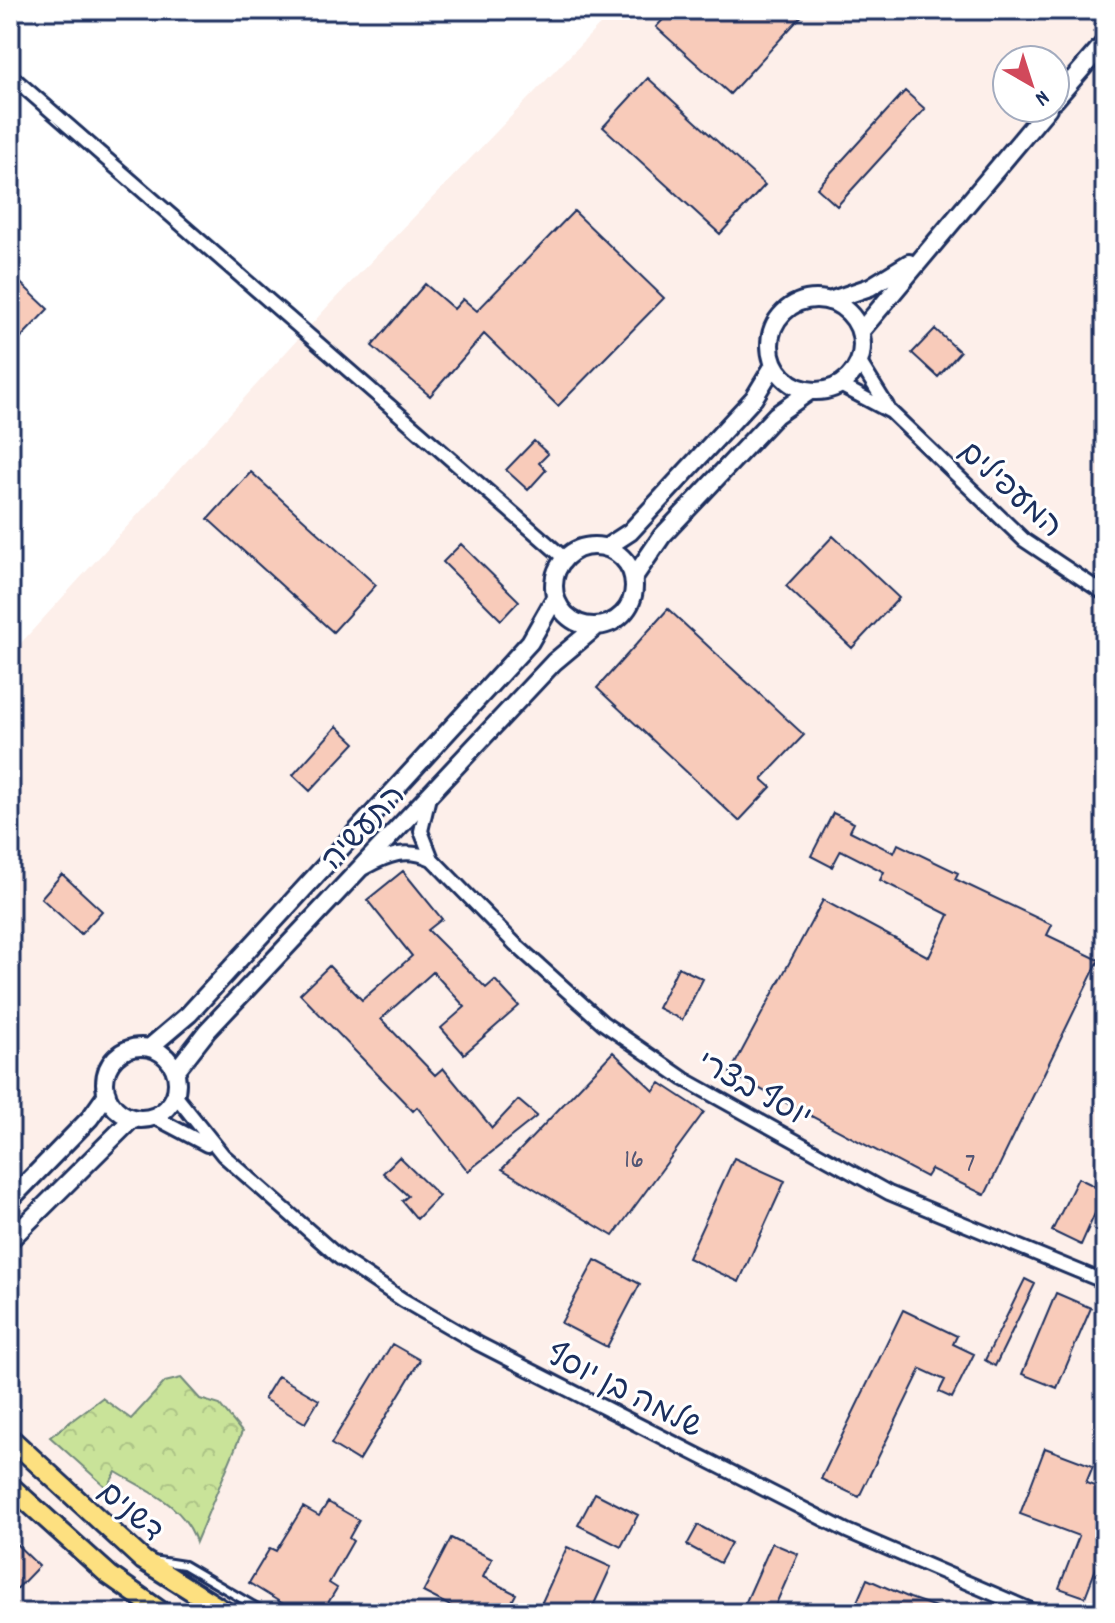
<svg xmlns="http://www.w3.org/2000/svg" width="1115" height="1623" viewBox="0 0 1115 1623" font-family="Dekko,'Playpen Sans Hebrew',sans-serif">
  <defs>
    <pattern id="forest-crowns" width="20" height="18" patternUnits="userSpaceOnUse" patternTransform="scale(2)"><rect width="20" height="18" fill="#c9e399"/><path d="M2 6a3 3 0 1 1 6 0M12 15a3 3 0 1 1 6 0" fill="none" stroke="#acc386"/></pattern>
  </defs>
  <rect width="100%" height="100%" fill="#fff"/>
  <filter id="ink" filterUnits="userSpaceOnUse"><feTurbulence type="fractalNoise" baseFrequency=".0125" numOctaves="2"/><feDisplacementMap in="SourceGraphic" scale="16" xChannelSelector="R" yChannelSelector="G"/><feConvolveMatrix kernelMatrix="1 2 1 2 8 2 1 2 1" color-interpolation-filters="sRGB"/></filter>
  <g filter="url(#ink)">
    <path fill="#fdefea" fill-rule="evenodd" d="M 614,10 L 1105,10 L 1105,1613 L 10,1613 L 10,655 L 329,305 ZM 1007,60 L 1055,60 L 1055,108 L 1007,108 Z"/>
    <path fill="url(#forest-crowns)" stroke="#72897c" stroke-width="2" d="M 181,1378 L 200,1399 L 220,1405 L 242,1432 L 196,1542 C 185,1505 147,1491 116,1472 L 107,1488 L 50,1437 L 102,1398 L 131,1419 L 165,1382 Z"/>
    <path fill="#f8cbba" stroke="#1b2f5e" stroke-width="2" d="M 672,10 L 807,10 L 730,94 L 656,27 Z
      M 648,78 L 765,185 L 720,234 L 603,127 Z
      M 905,91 L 925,109 L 837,206 L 817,188 Z
      M 574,211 L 664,298 L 558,406 L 484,334 L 430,396 L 372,346 L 425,284 L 454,309 L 463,299 L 477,311 Z
      M 10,273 L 48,309 L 10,349 Z
      M 935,329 L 960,352 L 938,377 L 912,353 Z
      M 534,441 L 548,454 L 539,463 L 546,470 L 528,490 L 506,470 Z
      M 251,472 L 376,585 L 333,632 L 208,519 Z
      M 833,536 L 899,598 L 852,648 L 786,586 Z
      M 461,544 L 519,601 L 501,620 L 443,562 Z
      M 668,609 L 804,735 L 762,779 L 771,787 L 739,821 L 597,688 Z
      M 337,726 L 355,743 L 310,791 L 293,775 Z
      M 833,813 L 854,823 L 850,831 L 894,853 L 898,844 L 958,873 L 955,879 L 1052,925 L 1047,935 L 1099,960 L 985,1195 L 931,1169 L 926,1177 L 730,1073 L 823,900 L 929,957 L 949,915 L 880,880 L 884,872 L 841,850 L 832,867 L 811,856 Z
      M 403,871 L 442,919 L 428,930 L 486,988 L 495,980 L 519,1006 L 464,1054 L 441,1028 L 465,1007 L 433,972 L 381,1019 L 435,1075 L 443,1068 L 492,1128 L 518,1100 L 537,1116 L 468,1171 L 417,1107 L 413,1111 L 300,994 L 329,966 L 362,1000 L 412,956 L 367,900 Z
      M 62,874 L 102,911 L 81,934 L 41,898 Z
      M 678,967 L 703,979 L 682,1020 L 658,1008 Z
      M 613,1052 L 654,1091 L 660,1083 L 704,1112 L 613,1236 L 502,1169 Z
      M 399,1157 L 439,1196 L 417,1219 L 402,1201 L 408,1196 L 383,1173 Z
      M 734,1158 L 785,1181 L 739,1282 L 688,1258 Z
      M 1078,1178 L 1105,1191 L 1081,1245 L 1052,1231 Z
      M 595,1260 L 640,1284 L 607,1347 L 561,1323 Z
      M 1025,1279 L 1035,1284 L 995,1366 L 985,1360 Z
      M 1056,1293 L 1091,1308 L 1057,1388 L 1022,1374 Z
      M 903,1310 L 957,1336 L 953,1344 L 974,1354 L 952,1398 L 939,1392 L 945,1380 L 921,1369 L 859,1497 L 821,1479 Z
      M 392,1344 L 420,1360 L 359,1461 L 331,1444 Z
      M 278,1376 L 319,1400 L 305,1423 L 264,1399 Z
      M 1045,1448 L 1093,1466 L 1086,1483 L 1105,1490 L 1105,1545 L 1085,1597 L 1059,1588 L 1079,1536 L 1020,1514 Z
      M 595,1493 L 638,1515 L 621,1547 L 578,1525 Z
      M 328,1502 L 359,1520 L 349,1538 L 353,1541 L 329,1583 L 337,1588 L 322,1613 L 298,1613 L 249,1583 L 270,1548 L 276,1551 L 303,1507 L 319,1516 Z
      M 698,1525 L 731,1543 L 720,1563 L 687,1545 Z
      M 10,1538 L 39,1566 L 10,1596 Z
      M 451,1538 L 492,1559 L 483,1577 L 516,1594 L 506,1613 L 464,1613 L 423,1592 Z
      M 772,1543 L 798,1554 L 772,1613 L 741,1613 Z
      M 567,1547 L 611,1567 L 590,1613 L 537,1613 Z
      M 867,1579 L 910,1598 L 953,1613 L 852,1613 Z"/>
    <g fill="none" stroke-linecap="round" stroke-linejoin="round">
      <g stroke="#1b2f5e" stroke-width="12">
        <path id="lane" d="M 152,1560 L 184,1565 L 266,1613"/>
      </g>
      <g stroke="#1b2f5e" stroke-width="18">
        <path id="street" d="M 10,75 L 564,558
          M 859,361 L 887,406
          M 840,385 L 891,412 L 1024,540 L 1105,594
          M 429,797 L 421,831 L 432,859 L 515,944 L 603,1023 L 684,1079 L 889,1193 L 1105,1282
          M 364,868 C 387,855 407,847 432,859
          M 175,1095 L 223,1155 L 340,1258 L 403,1300 L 479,1344 L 847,1531 L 1038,1613
          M 154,1117 L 207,1145"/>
      </g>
      <g stroke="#1b2f5e" stroke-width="22">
        <path id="secondary" d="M 1055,100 L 1105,42
          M770 345a46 46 0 1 1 92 0a46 46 0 1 1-92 0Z
          M 829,301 L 870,287 L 909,263
          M 860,332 L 1048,108
          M554 586a40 40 0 1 1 80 0a40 40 0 1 1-80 0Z
          M 607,547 L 630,532 L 754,398 L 774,365
          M 634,577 L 662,536 L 776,415 L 810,391
          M105 1083a36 36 0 1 1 72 0a36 36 0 1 1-72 0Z
          M 149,1048 L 189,1014 L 530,642 L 555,598
          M 175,1072 L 207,1031 L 554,662 L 597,626
          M 10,1200 L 90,1118 L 107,1094
          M 10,1240 L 133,1118"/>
      </g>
      <g stroke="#1b2f5e" stroke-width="24">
        <path id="primary" d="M 10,1438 L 143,1560 L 227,1613
          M 10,1486 L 109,1575 L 163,1613"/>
      </g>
      <use href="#lane" stroke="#fff" stroke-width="6"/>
      <use href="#street" stroke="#fff" stroke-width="12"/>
      <use href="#secondary" stroke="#fff" stroke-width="16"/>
      <use href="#primary" stroke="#fde080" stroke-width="18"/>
    </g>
  </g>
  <g text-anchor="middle" stroke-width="6" stroke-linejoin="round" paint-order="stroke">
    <g font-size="28" fill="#525675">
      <text x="634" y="1167">16</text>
      <text x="970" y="1171">7</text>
    </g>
    <g font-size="32" fill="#1b2f5e" stroke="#fff">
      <text transform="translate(1012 488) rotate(42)" y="11">המעפילים</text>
      <text transform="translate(362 826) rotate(-46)" y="11">התעשיה</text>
      <text transform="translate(755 1088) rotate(29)" y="11">יוסף בצרי</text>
      <text transform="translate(625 1389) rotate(27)" y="11">שלמה בן יוסף</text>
      <text transform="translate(132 1510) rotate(41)" y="11">דשנים</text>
    </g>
  </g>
  <rect width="1115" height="1623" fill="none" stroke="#fff" stroke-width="40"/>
  <rect x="20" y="20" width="1075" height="1583" fill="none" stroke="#1b2f5e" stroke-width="3" filter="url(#ink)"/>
  <g transform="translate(1031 84) rotate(141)"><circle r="38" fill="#ffffff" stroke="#a4acbf" stroke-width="2"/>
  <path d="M0-6L14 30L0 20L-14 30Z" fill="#d1495b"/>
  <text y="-12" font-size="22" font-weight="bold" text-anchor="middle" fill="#1b2f5e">N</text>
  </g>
</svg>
